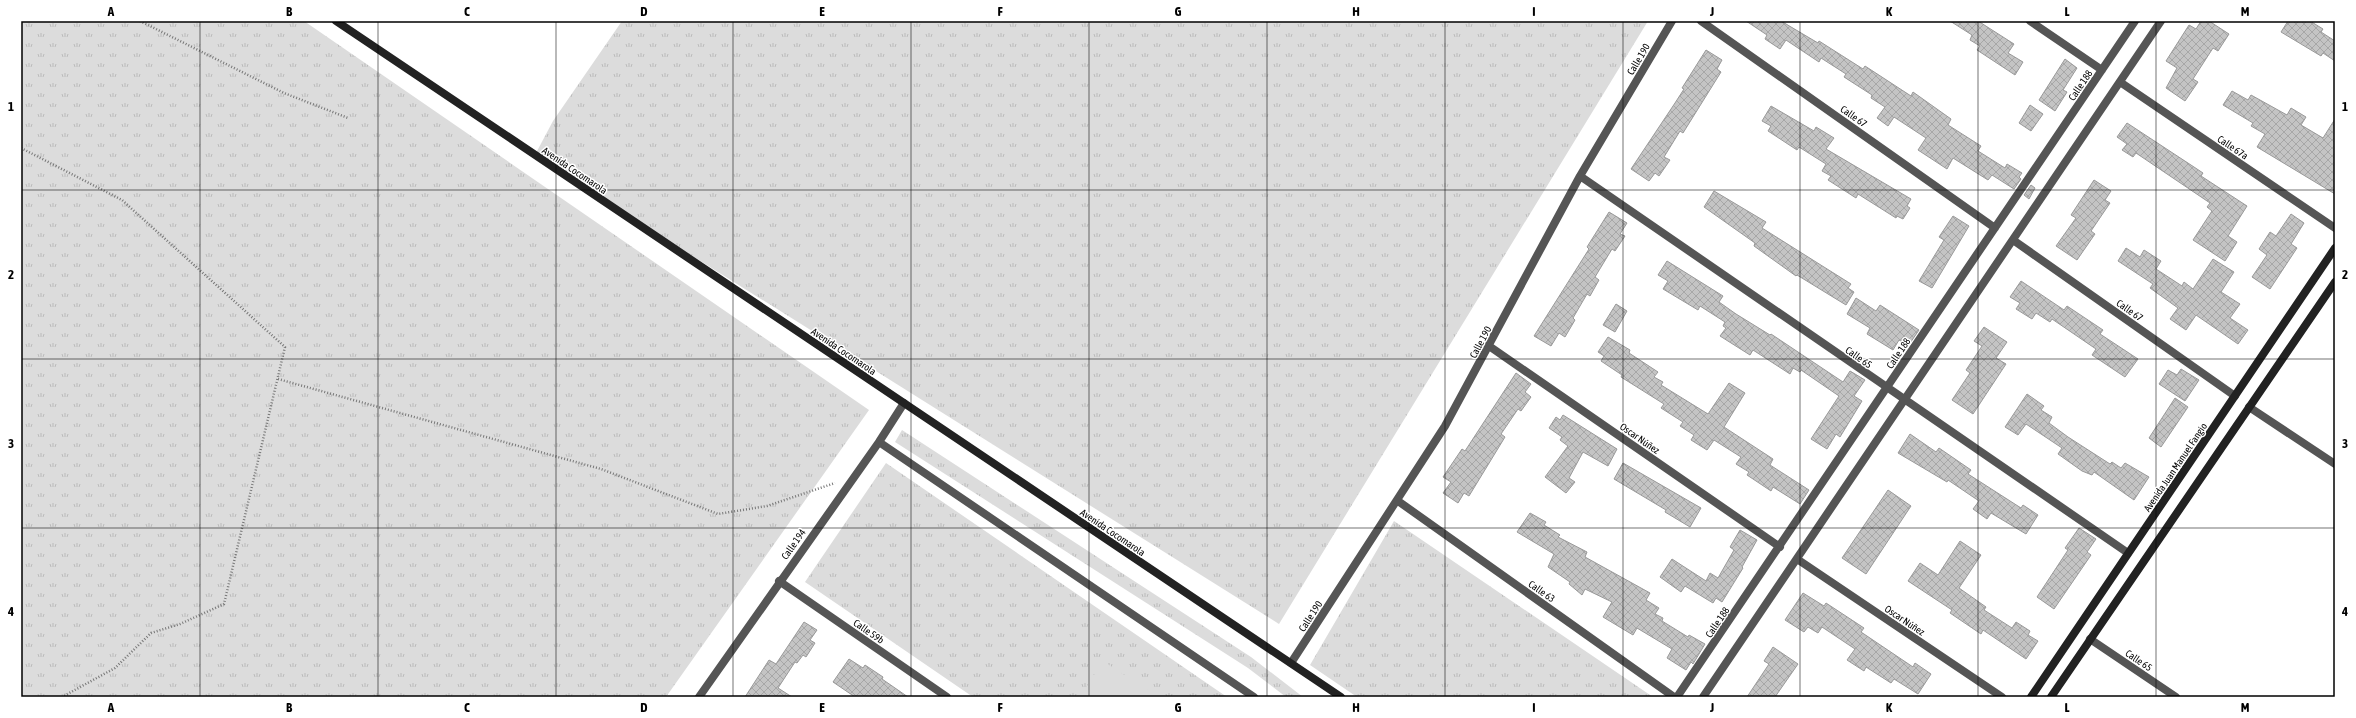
<svg xmlns="http://www.w3.org/2000/svg" width="2356" height="718" viewBox="0 0 2356 718" font-family="'Asap Condensed',sans-serif">
  <defs>
    <pattern id="grass-tufts" width="24" height="20" patternUnits="userSpaceOnUse"><rect width="24" height="20" fill="#dcdcdc"/><path d="M3 7l-1-3M5 7V3M7 7l1-3M15 17l-1-3M17 17v-4M19 17l1-3" fill="none" stroke="#bbb"/></pattern>
    <pattern id="building-cross-hatch" width="8" height="8" patternUnits="userSpaceOnUse"><rect width="8" height="8" fill="#c4c4c4"/><path d="M0 0l8 8M0 8l8-8" fill="none" stroke="#a7a7a7"/></pattern>
  </defs>
  <rect width="100%" height="100%" fill="#fff"/>
  <path fill="url(#grass-tufts)" d="M 21,21 L 304,21 L 869,410 L 666,697 L 21,697 Z
    M 622,21 L 1648,21 L 1279,624 L 608,203 L 536,153 L 553,121 Z
    M 902,430 L 1251,657 L 1303,697 L 1286,697 L 1248,668 L 895,442 Z
    M 886,463 L 1227,697 L 973,697 L 805,582 Z
    M 1394,521 L 1653,697 L 1357,697 L 1310,665 Z"/>
  <path fill="#dcdcdc" d="M 1103,661 L 1158,697 L 1080,697 Z"/>
  <path fill="url(#building-cross-hatch)" stroke="#999" d="M 1746,21 L 1781,21 L 1818,43 L 1819,41 L 1863,69 L 1865,66 L 1911,96 L 1913,92 L 1951,119 L 1948,125 L 1981,146 L 1978,151 L 2005,168 L 2007,164 L 2022,173 L 2019,177 L 2021,179 L 2014,189 L 1992,175 L 1988,180 L 1953,158 L 1947,169 L 1918,150 L 1926,138 L 1894,117 L 1888,126 L 1877,118 L 1885,107 L 1871,98 L 1872,95 L 1844,77 L 1846,74 L 1821,58 L 1819,62 L 1786,40 L 1780,49 L 1765,39 L 1767,35 Z
    M 1950,21 L 1978,21 L 2014,44 L 2008,53 L 2023,62 L 2015,75 L 1977,50 L 1980,46 L 1970,40 L 1972,35 Z
    M 2201,21 L 2209,21 L 2229,34 L 2218,51 L 2213,48 L 2193,79 L 2198,82 L 2185,101 L 2166,88 L 2177,68 L 2166,61 L 2189,25 L 2196,29 Z
    M 2288,21 L 2310,21 L 2323,29 L 2321,32 L 2335,41 L 2335,61 L 2323,53 L 2321,56 L 2281,32 Z
    M 1706,50 L 1722,60 L 1717,69 L 1721,72 L 1683,133 L 1680,131 L 1664,157 L 1670,160 L 1659,176 L 1655,173 L 1649,181 L 1631,169 L 1675,103 L 1684,89 L 1682,88 Z
    M 2065,59 L 2077,68 L 2063,90 L 2067,92 L 2055,111 L 2039,100 Z
    M 2232,91 L 2248,100 L 2251,95 L 2287,115 L 2291,108 L 2306,117 L 2301,125 L 2323,138 L 2335,119 L 2335,194 L 2257,147 L 2265,134 L 2251,126 L 2253,123 L 2223,105 Z
    M 2030,105 L 2043,114 L 2031,131 L 2019,123 Z
    M 1771,106 L 1814,131 L 1816,127 L 1834,138 L 1826,149 L 1911,199 L 1907,206 L 1910,208 L 1903,219 L 1897,216 L 1896,218 L 1858,194 L 1856,198 L 1828,180 L 1831,176 L 1822,171 L 1826,164 L 1799,147 L 1797,150 L 1768,131 L 1771,126 L 1762,121 Z
    M 2127,123 L 2194,167 L 2203,173 L 2201,176 L 2247,206 L 2228,236 L 2237,242 L 2225,261 L 2193,240 L 2212,211 L 2207,207 L 2210,203 L 2136,153 L 2133,157 L 2122,150 L 2127,144 L 2117,137 Z
    M 2094,180 L 2111,191 L 2105,200 L 2110,203 L 2091,231 L 2095,234 L 2077,260 L 2056,246 L 2076,218 L 2071,215 Z
    M 2031,185 L 2035,188 L 2029,199 L 2024,195 Z
    M 1714,191 L 1766,222 L 1762,228 L 1851,284 L 1848,288 L 1854,292 L 1846,305 L 1797,275 L 1796,276 L 1754,246 L 1755,243 L 1704,207 Z
    M 1609,212 L 1627,223 L 1620,234 L 1625,236 L 1615,251 L 1612,249 L 1595,277 L 1599,280 L 1590,296 L 1587,294 L 1573,318 L 1575,320 L 1565,337 L 1559,333 L 1551,346 L 1534,336 L 1589,249 L 1587,247 Z
    M 2291,214 L 2304,223 L 2291,244 L 2297,248 L 2270,289 L 2252,277 L 2267,255 L 2259,249 L 2270,232 L 2276,236 Z
    M 1953,216 L 1969,226 L 1932,288 L 1919,281 L 1944,240 L 1939,237 Z
    M 2126,248 L 2140,257 L 2144,250 L 2161,261 L 2156,269 L 2182,286 L 2184,282 L 2193,289 L 2213,259 L 2234,272 L 2221,292 L 2240,304 L 2230,318 L 2248,330 L 2238,344 L 2196,315 L 2186,330 L 2170,319 L 2178,308 L 2150,288 L 2153,284 L 2118,261 Z
    M 1667,261 L 1723,296 L 1719,302 L 1736,314 L 1770,335 L 1771,334 L 1843,382 L 1850,371 L 1865,380 L 1854,396 L 1862,401 L 1840,437 L 1836,434 L 1827,449 L 1811,439 L 1839,396 L 1801,370 L 1800,372 L 1793,368 L 1790,374 L 1753,350 L 1750,355 L 1720,336 L 1726,328 L 1723,326 L 1725,322 L 1700,306 L 1698,310 L 1663,289 L 1668,281 L 1658,275 Z
    M 2021,281 L 2064,310 L 2067,306 L 2103,330 L 2100,334 L 2138,359 L 2125,377 L 2092,355 L 2096,349 L 2052,319 L 2050,322 L 2036,313 L 2032,319 L 2016,309 L 2020,303 L 2010,297 Z
    M 1856,298 L 1876,311 L 1880,305 L 1919,330 L 1908,346 L 1899,340 L 1893,350 L 1867,334 L 1870,328 L 1847,314 Z
    M 1616,304 L 1627,311 L 1615,332 L 1603,325 Z
    M 1984,327 L 2007,342 L 1996,358 L 2006,364 L 1973,414 L 1952,400 L 1970,373 L 1966,370 L 1982,346 L 1974,341 Z
    M 1608,337 L 1630,350 L 1629,353 L 1658,372 L 1654,377 L 1663,382 L 1661,385 L 1708,414 L 1729,383 L 1745,393 L 1724,427 L 1773,459 L 1770,465 L 1809,490 L 1800,504 L 1773,487 L 1771,491 L 1747,475 L 1749,472 L 1736,464 L 1741,457 L 1714,440 L 1707,450 L 1691,440 L 1694,435 L 1680,426 L 1683,422 L 1661,408 L 1664,404 L 1621,377 L 1622,375 L 1601,361 L 1604,356 L 1598,352 Z
    M 2181,369 L 2199,380 L 2185,401 L 2159,384 L 2168,370 L 2177,375 Z
    M 1516,373 L 1531,384 L 1525,392 L 1531,397 L 1521,411 L 1518,409 L 1501,434 L 1505,437 L 1469,496 L 1464,493 L 1458,503 L 1443,493 L 1451,482 L 1443,477 L 1462,449 L 1465,451 Z
    M 2027,394 L 2044,406 L 2041,410 L 2052,417 L 2049,423 L 2068,437 L 2110,464 L 2112,462 L 2121,468 L 2125,463 L 2149,477 L 2134,500 L 2094,472 L 2092,475 L 2082,471 L 2058,454 L 2062,448 L 2026,424 L 2018,435 L 2005,427 Z
    M 2175,398 L 2188,407 L 2161,447 L 2149,438 Z
    M 1563,415 L 1617,449 L 1608,466 L 1583,452 L 1569,478 L 1575,482 L 1566,493 L 1545,477 L 1568,446 L 1560,440 L 1562,437 L 1549,428 L 1556,417 L 1560,420 Z
    M 1910,434 L 1936,452 L 1939,448 L 1971,470 L 1968,474 L 2021,508 L 2023,505 L 2038,515 L 2026,534 L 1991,513 L 1987,519 L 1973,509 L 1979,501 L 1948,480 L 1947,482 L 1898,453 Z
    M 1623,463 L 1701,508 L 1690,527 L 1665,512 L 1666,510 L 1614,479 Z
    M 1888,490 L 1911,506 L 1866,574 L 1842,558 Z
    M 1530,513 L 1546,522 L 1544,525 L 1560,535 L 1558,537 L 1587,552 L 1585,557 L 1650,593 L 1646,600 L 1659,608 L 1655,614 L 1663,618 L 1662,621 L 1688,637 L 1689,635 L 1705,644 L 1693,664 L 1691,662 L 1686,670 L 1667,658 L 1672,649 L 1637,628 L 1633,635 L 1603,617 L 1612,602 L 1585,589 L 1582,595 L 1569,584 L 1570,582 L 1548,567 L 1554,554 L 1517,532 Z
    M 2079,528 L 2096,539 L 2087,552 L 2091,555 L 2054,609 L 2037,597 L 2068,550 L 2065,548 Z
    M 1740,530 L 1757,540 L 1742,567 L 1743,568 L 1722,602 L 1716,598 L 1713,603 L 1685,586 L 1681,592 L 1660,577 L 1672,559 L 1706,581 L 1710,573 L 1718,578 L 1734,550 L 1730,547 Z
    M 1960,541 L 1981,555 L 1959,588 L 1986,607 L 1984,610 L 2012,628 L 2016,622 L 2030,631 L 2028,635 L 2038,641 L 2026,659 L 1983,630 L 1981,634 L 1950,613 L 1952,610 L 1908,581 L 1920,563 L 1938,575 Z
    M 1803,593 L 1824,606 L 1826,603 L 1864,628 L 1861,632 L 1913,667 L 1915,663 L 1931,674 L 1918,694 L 1894,679 L 1891,683 L 1866,667 L 1864,671 L 1847,660 L 1855,649 L 1822,627 L 1818,633 L 1808,627 L 1804,632 L 1785,620 Z
    M 804,622 L 817,630 L 810,640 L 815,643 L 806,657 L 803,655 L 797,663 L 795,662 L 778,688 L 792,697 L 745,697 L 769,660 L 776,664 Z
    M 1773,647 L 1798,664 L 1775,697 L 1747,697 L 1769,664 L 1764,661 Z
    M 849,659 L 863,668 L 865,665 L 883,677 L 882,679 L 908,697 L 855,697 L 833,682 Z"/>
  <g fill="none" stroke-linecap="round" stroke-linejoin="round">
    <path stroke="#777" stroke-width="2.5" stroke-dasharray="1 2" stroke-linecap="butt" d="M 140,21 L 284,93 L 348,118
      M 21,148 L 122,200 L 285,347 L 224,604 L 180,624 L 151,633 L 115,668 L 62,697
      M 278,379 L 601,469 L 718,514 L 767,506 L 835,483"/>
    <path stroke="#555" stroke-width="8" d="M 1701,21 L 1995,228
      M 2030,21 L 2102,70
      M 2120,82 L 2335,228
      M 1580,176 L 2128,553
      M 2013,240 L 2235,396
      M 1489,346 L 1780,547
      M 2249,407 L 2335,464
      M 879,442 L 1254,697
      M 1398,501 L 1674,697
      M 1797,559 L 2002,697
      M 779,581 L 947,697
      M 2090,639 L 2176,697
      M 1291,663 L 1445,426 L 1580,176 L 1672,21
      M 699,697 L 879,442 L 904,403
      M 1677,697 L 2135,21
      M 1703,697 L 2161,21"/>
    <path stroke="#222" stroke-width="8" d="M 336,21 L 1341,697
      M 2031,697 L 2335,248
      M 2051,697 L 2335,282"/>
  </g>
  <path fill="none" stroke="#000" stroke-width="1" stroke-opacity="0.55" d="M 200,21 L 200,697M 378,21 L 378,697M 556,21 L 556,697M 733,21 L 733,697M 911,21 L 911,697M 1089,21 L 1089,697M 1267,21 L 1267,697M 1445,21 L 1445,697M 1623,21 L 1623,697M 1800,21 L 1800,697M 1978,21 L 1978,697M 2156,21 L 2156,697M 21,190 L 2335,190M 21,359 L 2335,359M 21,528 L 2335,528"/>
  <g text-anchor="middle" stroke-width="3" stroke-linejoin="round" paint-order="stroke">
    <g font-size="10" fill="#000" stroke="#fff">
      <text transform="translate(1638 59) rotate(-59)" y="4">Calle 190</text>
      <text transform="translate(2080 85) rotate(-56)" y="4">Calle 188</text>
      <text transform="translate(1854 116) rotate(35)" y="4">Calle 67</text>
      <text transform="translate(2233 147) rotate(34)" y="4">Calle 67a</text>
      <text transform="translate(575 170) rotate(34)" y="4">Avenida Cocomarola</text>
      <text transform="translate(2130 310) rotate(35)" y="4">Calle 67</text>
      <text transform="translate(1480 342) rotate(-62)" y="4">Calle 190</text>
      <text transform="translate(844 351) rotate(34)" y="4">Avenida Cocomarola</text>
      <text transform="translate(1898 353) rotate(-56)" y="4">Calle 188</text>
      <text transform="translate(1859 357) rotate(35)" y="4">Calle 65</text>
      <text transform="translate(1640 438) rotate(35)" y="4">Oscar Núñez</text>
      <text transform="translate(2175 467) rotate(-56)" y="4">Avenida Juan Manuel Fangio</text>
      <text transform="translate(1113 532) rotate(34)" y="4">Avenida Cocomarola</text>
      <text transform="translate(793 544) rotate(-55)" y="4">Calle 194</text>
      <text transform="translate(1542 591) rotate(35)" y="4">Calle 63</text>
      <text transform="translate(1310 616) rotate(-57)" y="4">Calle 190</text>
      <text transform="translate(1905 620) rotate(34)" y="4">Oscar Núñez</text>
      <text transform="translate(1717 622) rotate(-56)" y="4">Calle 188</text>
      <text transform="translate(869 631) rotate(35)" y="4">Calle 59b</text>
      <text transform="translate(2139 660) rotate(34)" y="4">Calle 65</text>
    </g>
  </g>
  <rect width="2356" height="718" fill="none" stroke="#ffffff" stroke-width="44"/>
  <rect x="22" y="22" width="2312" height="674" fill="none" stroke="#000" stroke-width="1.5"/>
  <g font-size="13" text-anchor="middle" font-weight="bold" fill="#000">
    <text x="111" y="16">A</text>
    <text x="289" y="16">B</text>
    <text x="467" y="16">C</text>
    <text x="644" y="16">D</text>
    <text x="822" y="16">E</text>
    <text x="1000" y="16">F</text>
    <text x="1178" y="16">G</text>
    <text x="1356" y="16">H</text>
    <text x="1534" y="16">I</text>
    <text x="1712" y="16">J</text>
    <text x="1889" y="16">K</text>
    <text x="2067" y="16">L</text>
    <text x="2245" y="16">M</text>
    <text x="11" y="111">1</text>
    <text x="2345" y="111">1</text>
    <text x="11" y="279">2</text>
    <text x="2345" y="279">2</text>
    <text x="11" y="448">3</text>
    <text x="2345" y="448">3</text>
    <text x="11" y="616">4</text>
    <text x="2345" y="616">4</text>
    <text x="111" y="712">A</text>
    <text x="289" y="712">B</text>
    <text x="467" y="712">C</text>
    <text x="644" y="712">D</text>
    <text x="822" y="712">E</text>
    <text x="1000" y="712">F</text>
    <text x="1178" y="712">G</text>
    <text x="1356" y="712">H</text>
    <text x="1534" y="712">I</text>
    <text x="1712" y="712">J</text>
    <text x="1889" y="712">K</text>
    <text x="2067" y="712">L</text>
    <text x="2245" y="712">M</text>
  </g>
</svg>
